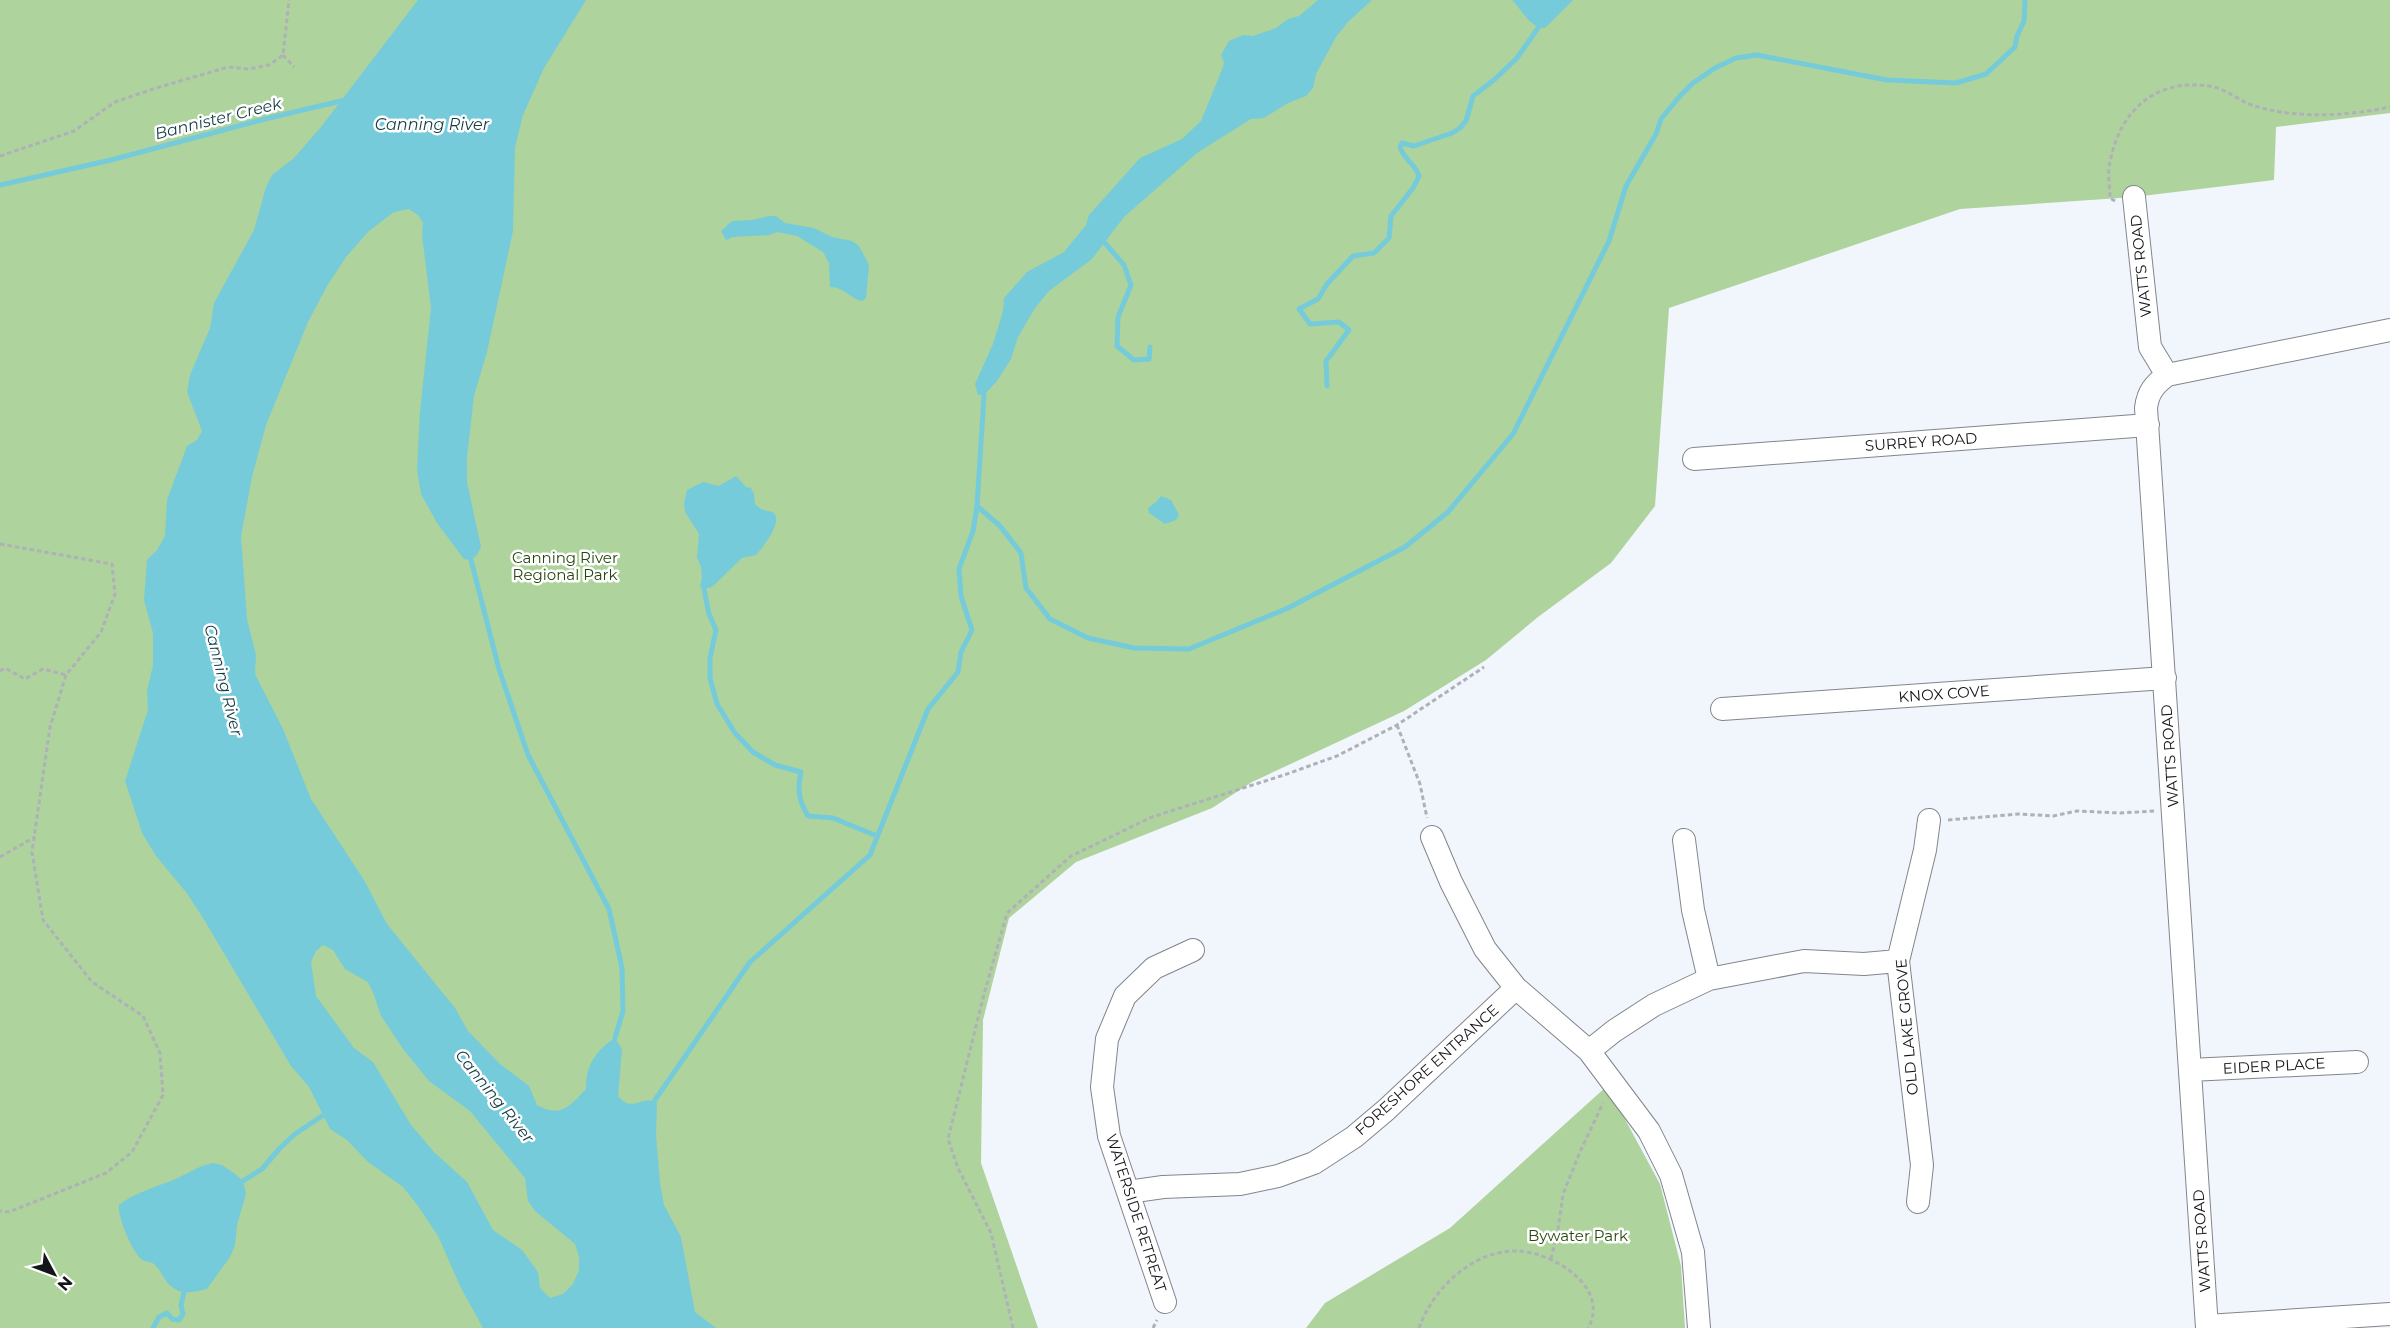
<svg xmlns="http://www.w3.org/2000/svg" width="2390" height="1328" viewBox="0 0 2390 1328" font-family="Montserrat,sans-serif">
  <rect width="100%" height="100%" fill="#f1f5fc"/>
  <path fill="#aed39c" d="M 0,0 L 2390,0 L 2390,113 L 2276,127 L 2274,180 L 2134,197 L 1960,209 L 1669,308 L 1655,506 L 1611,563 L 1538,617 L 1486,660 L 1404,711 L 1252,782 L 1212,808 L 1076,862 L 1009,918 L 983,1020 L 981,1163 L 1038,1328 L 0,1328 Z
    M 1607,1086 L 1660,1184 L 1681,1266 L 1685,1328 L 1306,1328 L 1325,1303 L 1450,1228 Z"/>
  <path fill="#76cbda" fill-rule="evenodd" d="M 418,0 L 586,0 L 544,68 L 523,115 L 515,147 L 513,231 L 487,352 L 474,396 L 467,457 L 467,482 L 481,547 L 477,555 L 471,560 L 464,559 L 437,523 L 421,494 L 417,470 L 420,412 L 431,308 L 422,235 L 423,223 L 418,215 L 409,209 L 394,212 L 369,231 L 346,257 L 327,286 L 308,322 L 266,425 L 252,477 L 241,536 L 247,619 L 256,655 L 255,674 L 283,729 L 311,799 L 364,880 L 387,924 L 455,1008 L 468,1031 L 500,1064 L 529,1086 L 537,1105 C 561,1118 569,1107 586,1089 C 585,1067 596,1050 615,1038 L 622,1049 L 618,1096 C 633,1114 642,1094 657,1103 L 656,1135 L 660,1183 L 664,1205 L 681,1237 L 695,1312 L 716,1328 L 483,1328 L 461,1288 L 438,1236 L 418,1206 L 403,1187 L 368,1162 L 347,1140 L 330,1129 L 309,1087 L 291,1066 L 203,918 L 186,892 L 156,856 L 142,833 L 125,781 L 148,710 L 147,691 L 153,665 L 153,633 L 144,600 L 147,560 L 157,550 L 165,536 L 167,500 L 187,446 L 197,440 L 202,431 L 187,392 L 190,375 L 210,328 L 214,303 L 254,230 L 266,187 L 272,175 L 294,158 L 321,127 ZM 323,945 L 333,950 L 345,969 L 368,982 L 374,995 L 381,1016 L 403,1049 L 429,1081 L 470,1111 L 525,1178 L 528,1201 L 535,1211 L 575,1244 L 579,1257 L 579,1270 L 573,1284 L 563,1294 L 550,1298 L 540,1288 L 538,1272 L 522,1250 L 493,1230 L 467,1182 L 434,1152 L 411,1125 L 373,1062 L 354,1048 L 316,996 L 311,962 L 316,951 Z
    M 1318,0 L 1372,0 L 1348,22 L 1336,37 L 1316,74 L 1313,88 L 1306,96 L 1288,103 L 1264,118 L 1251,119 L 1197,153 L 1124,217 L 1092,259 L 1049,291 L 1035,308 L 1018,337 L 1011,359 L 997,381 L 984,395 L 978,395 L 975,384 L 993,344 L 1003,311 L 1004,298 L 1027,272 L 1064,252 L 1086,225 L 1089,215 L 1140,158 L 1182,139 L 1201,121 L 1223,67 L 1224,62 L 1221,55 L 1229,41 L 1243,35 L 1253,36 L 1276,28 L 1288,19 L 1299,16 Z
    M 1512,0 L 1573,0 L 1545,28 C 1530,28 1522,10 1512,0 Z
    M 770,216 L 776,216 L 785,223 L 814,228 L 832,237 L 852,241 L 859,246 L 869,265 L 866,298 L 862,301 C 851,299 842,286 830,287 L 829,263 L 823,252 L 797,236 L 777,232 L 769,235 L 733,237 L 726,240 L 721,231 L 732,221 L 752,220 Z
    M 736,476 L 746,487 L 751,488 L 754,494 L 755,504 C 764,512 763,509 772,512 C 786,519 762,548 756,555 L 742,558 L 712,587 L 704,589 L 700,587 L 702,578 L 701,567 L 697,557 L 699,534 L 685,512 L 684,503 L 687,490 L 703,482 L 719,486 Z
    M 1161,496 L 1171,500 L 1179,515 L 1176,520 L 1165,524 L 1149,513 L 1148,508 L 1156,502 Z
    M 213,1163 L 222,1165 L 234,1173 L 243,1181 L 246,1194 L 237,1225 L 235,1245 L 230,1257 L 207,1289 C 199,1291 188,1294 179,1291 C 164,1285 164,1273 154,1264 C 150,1261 145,1262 141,1259 C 132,1251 117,1216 119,1205 C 133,1194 152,1188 168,1182 C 184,1177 196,1166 213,1163 Z"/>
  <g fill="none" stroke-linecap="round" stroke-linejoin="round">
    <path stroke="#76cbda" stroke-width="5" d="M 0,185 L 111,160 L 265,119 L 345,100
      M 1105,243 L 1124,265 L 1131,285 L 1118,317 L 1117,346 L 1134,360 L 1149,359 L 1150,347
      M 1327,386 L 1326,361 L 1349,330 L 1339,322 L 1310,324 L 1299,309 L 1318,299 L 1327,284 L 1353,256 L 1374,253 L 1389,238 L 1391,216 L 1413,188 L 1419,176 C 1414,162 1404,160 1400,147 L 1402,143 L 1414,146 L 1452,133 L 1460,128 L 1466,121 L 1473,96 L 1494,80 L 1517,58 L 1538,28
      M 977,506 L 1000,526 L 1021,553 L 1026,588 L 1050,619 L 1088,638 L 1134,648 L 1189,649 L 1288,608 L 1405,547 L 1448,512 L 1513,434 L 1609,241 L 1626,186 L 1656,134 L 1661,119 L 1680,96 L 1693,83 L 1715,68 L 1736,58 L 1757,55 L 1887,80 L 1956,83 L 1986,74 L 2015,47 L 2017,36 L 2024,21 L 2025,0
      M 471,560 L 499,669 L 528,755 L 609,909 L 622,968 L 623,1011 L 615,1038
      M 704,589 L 709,614 L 716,630 L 710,658 L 710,678 L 717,704 L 735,733 L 753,752 L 775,765 L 801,772 C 797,790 799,801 808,816 L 833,818 L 877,836
      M 655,1100 L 750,962 L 870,855 L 928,709 L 958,672 L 961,652 L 972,630 L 961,596 L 959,569 L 973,531 L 977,506 L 984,395
      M 243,1181 L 262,1169 L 280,1148 L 295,1134 L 322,1116
      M 153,1328 L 159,1317 L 167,1313 L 172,1319 L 179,1320 L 183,1314 L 181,1305 L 184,1292"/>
    <g stroke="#82858c" stroke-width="24">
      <path id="street" d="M 2134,197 L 2150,347 L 2167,375 C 2154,385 2148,392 2146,408 L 2207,1328
        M 2167,375 L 2390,330
        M 1694,459 L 2148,425
        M 1722,709 L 2165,678
        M 1432,837 L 1451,882 L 1485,949 L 1516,988 L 1589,1051 L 1649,1131 L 1671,1175 L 1693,1252 L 1699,1328
        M 1684,840 L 1693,910 L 1709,979
        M 1589,1051 L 1614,1031 L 1654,1005 L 1709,979 L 1804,961 L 1864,964 L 1898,961
        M 2190,1070 L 2357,1062
        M 1128,1192 L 1163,1187 L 1240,1184 L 1278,1176 L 1314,1163 L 1354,1137 L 1386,1110 L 1516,988
        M 1918,1202 L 1922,1165 L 1898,961 L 1925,850 L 1929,820
        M 1165,1302 L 1109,1136 L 1102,1087 L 1107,1039 L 1125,996 L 1154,968 L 1193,950
        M 2207,1326 L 2390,1314"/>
    </g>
    <path stroke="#aeb1b7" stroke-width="3" stroke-dasharray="4.5 3" stroke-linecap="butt" d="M 283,55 L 294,67
      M 0,156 L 74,131 L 115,102 L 153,89 L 228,67 L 249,69 L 269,65 L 283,55 L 289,0
      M 2115,201 L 2110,198 C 2110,187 2107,173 2110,162 C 2120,109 2158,76 2214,87 C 2228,90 2240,102 2255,106 C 2297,119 2347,116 2390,107
      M 0,544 L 112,564 L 115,594 L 101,632 L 66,675 L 50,727 L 32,852 L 43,920 L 92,982 L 143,1016 L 160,1053 L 163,1095 L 132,1152 L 106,1173 L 9,1212 L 0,1211
      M 0,671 L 5,668 L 25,679 L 43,669 L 66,675
      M 1397,725 L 1420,784 L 1427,818
      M 1948,820 L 2019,814 L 2053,816 L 2077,811 L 2120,813 L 2154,811
      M 0,857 L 35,837
      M 1551,1259 L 1558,1229 L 1563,1194 L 1580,1152 L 1603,1103
      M 1013,1328 L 991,1233 L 958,1168 L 948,1139 L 983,998 L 1007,913 L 1071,856 L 1152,817 L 1284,775 L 1337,756 L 1397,725 L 1484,667
      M 1153,1328 L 1157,1320
      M 1419,1328 C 1433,1288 1474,1249 1519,1251 C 1553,1253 1611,1287 1588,1328"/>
    <use href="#street" stroke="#fff" stroke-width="22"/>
  </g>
  <g text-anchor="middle" stroke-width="5" stroke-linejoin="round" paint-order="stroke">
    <g font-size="15" fill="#141518" stroke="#fff">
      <text transform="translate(2141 266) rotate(-96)" y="5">WATTS ROAD</text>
      <text transform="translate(1921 442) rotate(-4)" y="5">SURREY ROAD</text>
      <text transform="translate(1944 694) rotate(-4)" y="5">KNOX COVE</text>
      <text transform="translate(2170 756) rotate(-94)" y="5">WATTS ROAD</text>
      <text transform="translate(1907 1027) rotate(-95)" y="5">OLD LAKE GROVE</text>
      <text transform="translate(2274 1066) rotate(-3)" y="5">EIDER PLACE</text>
      <text transform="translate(1427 1070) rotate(-42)" y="5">FORESHORE ENTRANCE</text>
      <text transform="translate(1136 1213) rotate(72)" y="5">WATERSIDE RETREAT</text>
      <text transform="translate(2202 1241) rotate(-94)" y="5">WATTS ROAD</text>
    </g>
    <g font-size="15" fill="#25470e" stroke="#fff">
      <text x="565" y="563">Canning River<tspan x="565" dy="17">Regional Park</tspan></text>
      <text x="1578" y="1241">Bywater Park</text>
    </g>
    <g font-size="16" font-style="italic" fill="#143c43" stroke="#fff">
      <text transform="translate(218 118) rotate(-14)" y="6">Bannister Creek</text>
      <text x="432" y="130">Canning River</text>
      <text transform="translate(224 680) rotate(76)" y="6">Canning River</text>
      <text transform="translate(495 1096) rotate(51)" y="6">Canning River</text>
    </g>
  </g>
  <g transform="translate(54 1274) rotate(131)" stroke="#ffffff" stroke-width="4.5" paint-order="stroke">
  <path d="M0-4.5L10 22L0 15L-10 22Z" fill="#141518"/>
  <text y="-9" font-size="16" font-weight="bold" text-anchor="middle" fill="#141518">N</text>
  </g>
</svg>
